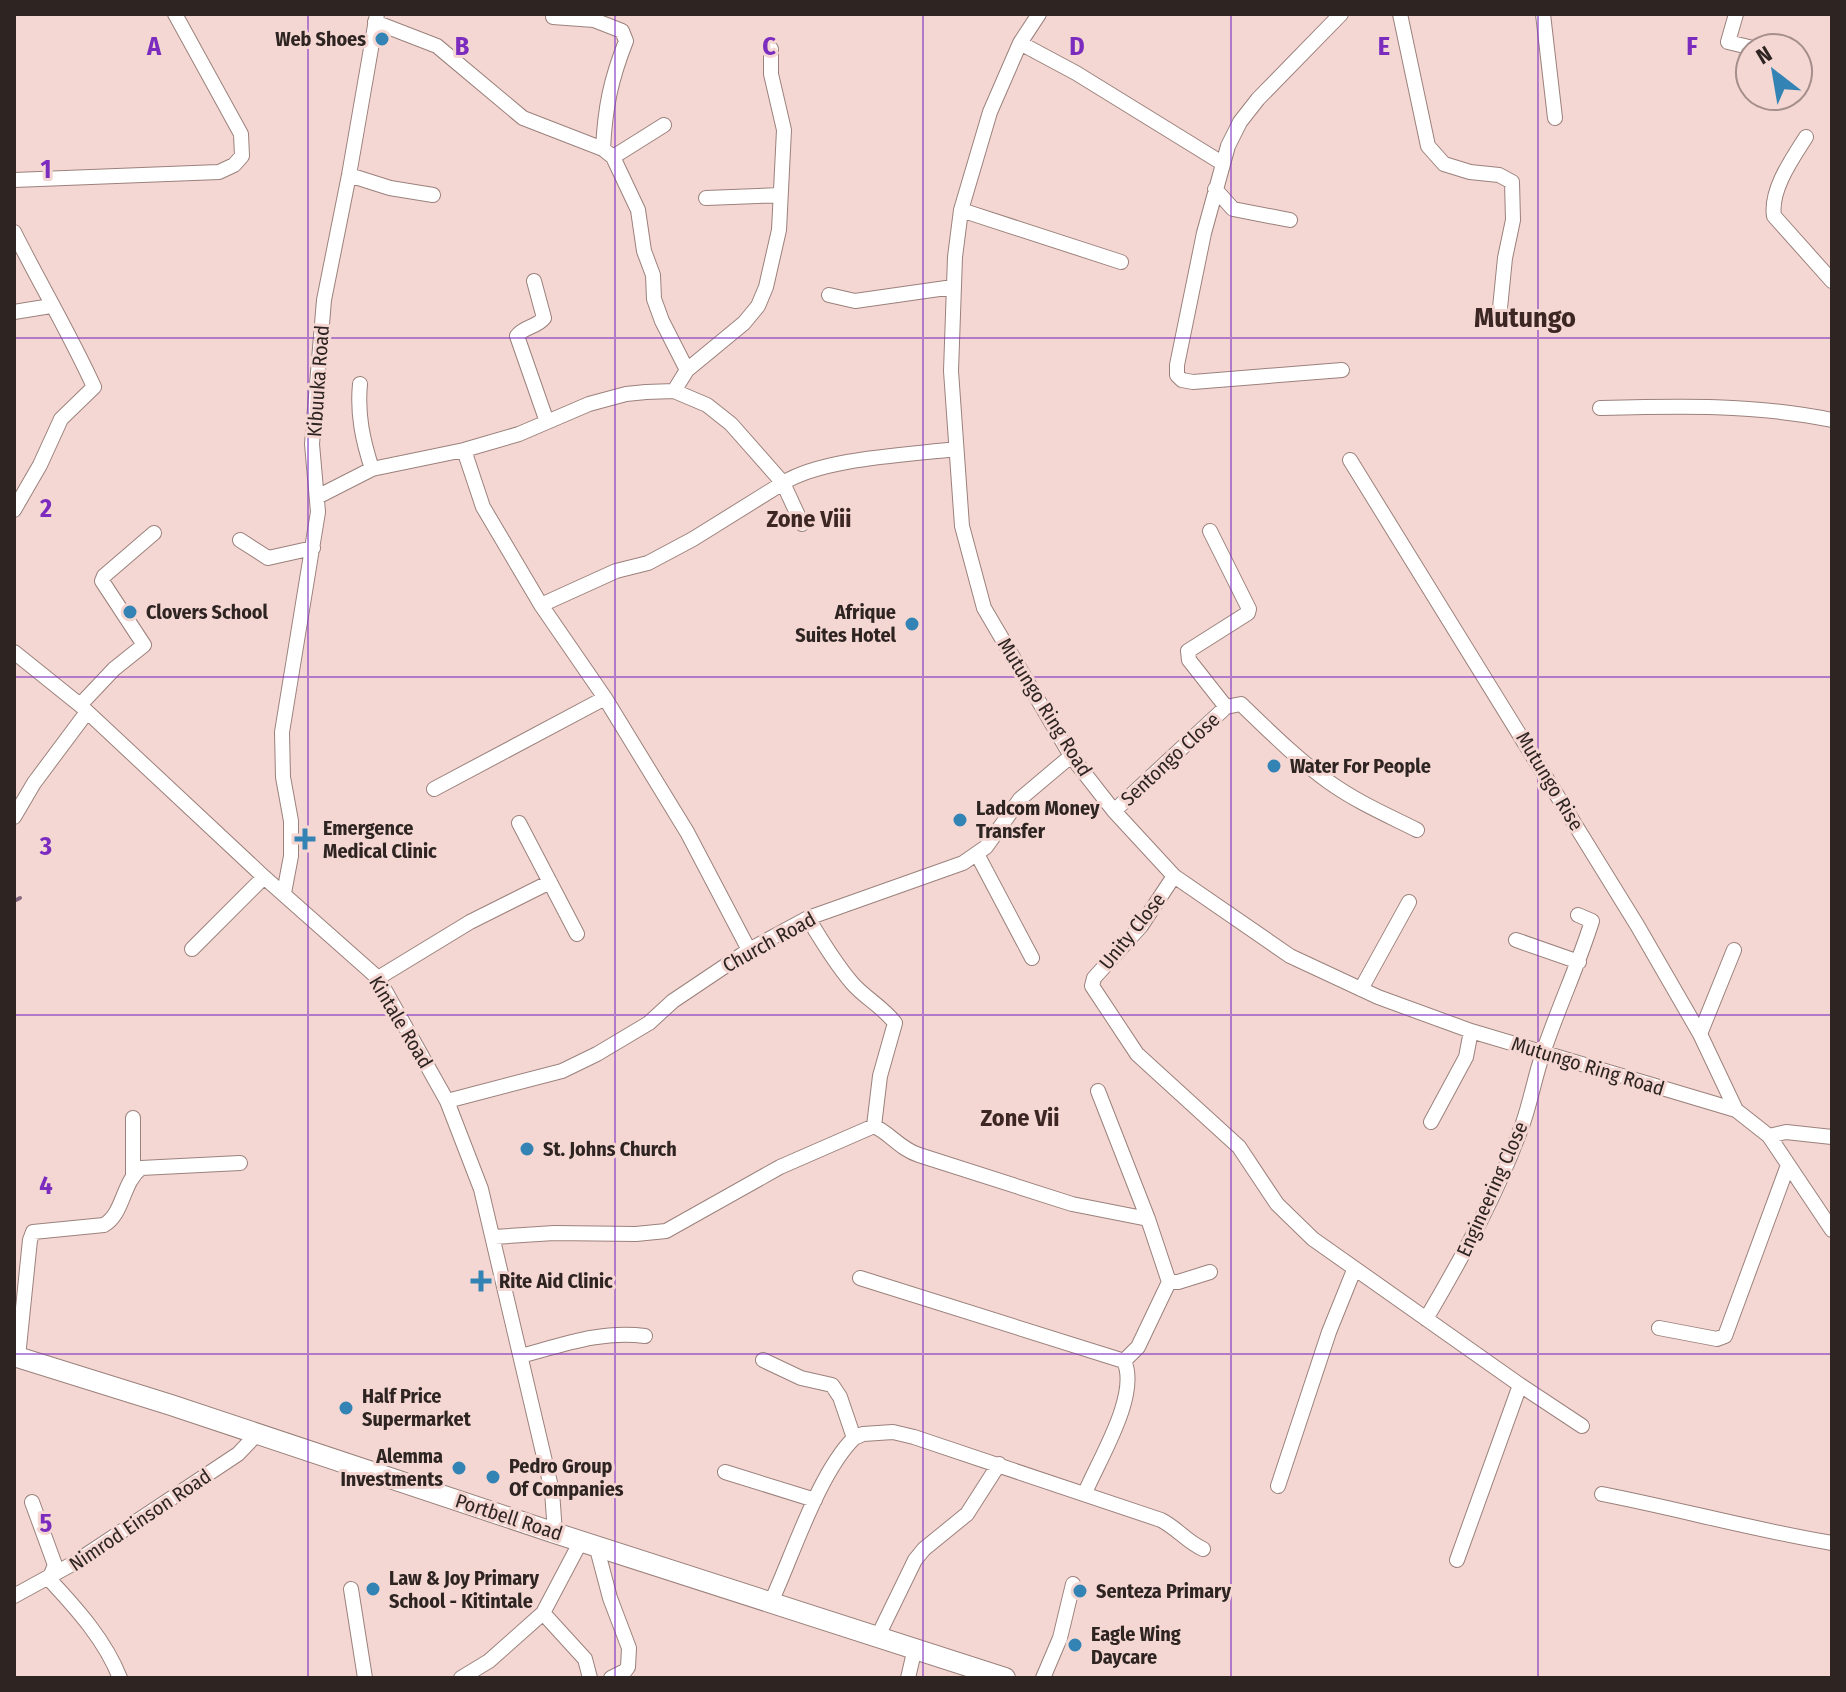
<svg xmlns="http://www.w3.org/2000/svg" width="1846" height="1692" viewBox="0 0 1846 1692" font-family="'Fira Sans Condensed',sans-serif">
  <rect width="100%" height="100%" fill="#f4d7d2"/>
  <g fill="none" stroke-linecap="round" stroke-linejoin="round">
    <path stroke="#876980" stroke-width="4" d="M 14,901 L 20,898"/>
    <g stroke="#9b817c" stroke-width="16">
      <path id="street" d="M 1039,14 L 1020,43 L 990,112 L 961,210 L 955,257 L 951,371 L 962,526 L 984,608 L 1071,756 L 1114,811 L 1174,876 L 1290,956 L 1378,997 L 1471,1031 L 1736,1110 L 1769,1136 L 1832,1230
        M 1341,14 L 1258,99 L 1240,122 L 1228,146 L 1204,233 L 1177,365 L 1177,375 L 1182,380 L 1193,382 L 1342,370
        M 1400,14 L 1428,146 L 1444,164 L 1470,172 L 1499,175 L 1512,182 L 1513,220 L 1505,258 L 1500,308
        M 1543,14 L 1555,118
        M 1736,14 L 1728,42 L 1753,48
        M 553,17 L 594,20 L 622,31 L 626,41 C 611,79 605,107 603,149
        M 375,22 L 437,46 L 523,118 L 603,149 L 613,157 L 638,210 L 644,251 L 653,275 L 654,299 L 662,321 L 687,370
        M 1020,43 L 1076,73 L 1222,163
        M 1806,137 C 1792,159 1770,190 1774,216 L 1832,281
        M 613,157 L 664,125
        M 349,175 L 390,188 L 433,195
        M 14,180 L 219,172 L 234,165 L 242,156 L 241,134 L 175,14
        M 1215,189 L 1233,209 L 1290,220
        M 706,198 L 780,195
        M 961,210 L 1121,262
        M 14,232 C 40,284 70,334 94,387 L 61,419 L 40,465 L 14,510
        M 534,281 L 544,318 C 537,327 523,327 517,336 L 547,422
        M 829,295 L 855,301 L 953,287
        M 14,312 L 51,306
        M 360,384 C 357,415 363,441 372,469
        M 674,391 L 687,370 L 744,323 L 758,306 L 766,287 L 779,230 L 784,130 L 771,74 L 771,49
        M 1600,408 C 1678,406 1754,404 1832,420
        M 464,450 L 483,507 L 541,605 L 605,698 L 687,832 L 749,950
        M 1350,460 L 1637,925 L 1700,1034 L 1736,1110
        M 319,496 L 372,469 L 464,450 L 519,434 L 589,404 L 626,394 L 646,392 L 674,391 L 707,405 L 731,424 L 783,483 C 823,458 907,455 956,449
        M 1210,531 L 1249,609 L 1248,613 L 1188,651 L 1189,660 L 1226,707
        M 240,540 L 268,558 L 313,548
        M 541,605 L 616,571 L 648,563 L 693,539 L 783,483 L 802,524
        M 14,652 L 80,705 L 264,877 L 378,978 L 447,1101 L 481,1189 L 552,1491 L 555,1533
        M 80,705 L 114,669 L 144,645 L 102,581 L 104,576 L 154,533
        M 434,789 L 605,698
        M 1114,811 L 1226,707 L 1241,704 C 1269,731 1297,759 1329,782 C 1357,802 1387,815 1417,830
        M 14,817 L 34,783 L 87,712
        M 519,823 L 577,934
        M 977,854 L 1032,958
        M 1174,876 L 1141,926 L 1094,978 L 1092,986 L 1137,1054 L 1239,1147 L 1277,1204 L 1313,1239 L 1520,1385 L 1582,1426
        M 284,893 L 291,856 L 291,821 L 283,777 L 282,732 L 318,512 L 312,444 L 324,300 L 349,175 L 377,14
        M 808,918 C 821,940 835,963 852,983 C 865,998 883,1007 895,1023 L 880,1076 L 874,1126
        M 1516,940 L 1579,962
        M 192,949 L 264,877
        M 378,978 L 470,922 L 550,882
        M 1361,989 L 1409,902
        M 1700,1034 L 1734,950
        M 1098,1091 L 1148,1219 L 1169,1282 L 1138,1347 L 1124,1361
        M 447,1101 L 562,1071 L 597,1054 L 649,1023 L 673,1001 L 749,950 L 808,918 L 963,863 L 986,847 L 1020,799 L 1071,756
        M 1431,1122 L 1466,1057 L 1471,1031
        M 1769,1136 L 1786,1132 L 1832,1137
        M 133,1174 L 133,1118
        M 494,1237 L 554,1233 L 636,1234 L 666,1231 L 780,1167 L 874,1126 C 891,1134 900,1149 919,1155 L 1072,1204 L 1148,1219
        M 860,1278 L 1124,1361 C 1140,1395 1098,1461 1085,1493
        M 1169,1282 L 1178,1282 L 1210,1272
        M 1426,1319 C 1463,1256 1498,1193 1523,1123 C 1531,1100 1535,1076 1543,1053 C 1558,1008 1578,966 1592,921 L 1578,915
        M 1659,1328 L 1717,1339 L 1725,1336 L 1788,1165
        M 521,1356 C 562,1345 602,1330 645,1336
        M 18,1357 L 30,1240 L 33,1232 L 104,1225 C 124,1213 122,1183 141,1168 L 240,1163
        M 763,1360 L 801,1378 L 832,1385 L 840,1397 L 854,1438 C 818,1474 793,1555 771,1602
        M 854,1438 L 863,1434 L 893,1432 L 914,1437 L 1161,1520 C 1177,1528 1187,1542 1203,1549
        M 725,1472 L 815,1500
        M 1278,1486 L 1329,1332 L 1354,1270
        M 1602,1494 C 1679,1509 1754,1530 1832,1543
        M 32,1502 L 55,1565 L 49,1579 C 77,1609 105,1640 120,1678
        M 596,1545 L 610,1598 L 629,1648 L 628,1667 L 625,1671 L 611,1678
        M 1457,1560 L 1520,1385
        M 351,1589 L 365,1678
        M 14,1596 L 74,1563 L 238,1454 L 258,1433
        M 543,1613 L 585,1659 L 590,1678
        M 878,1636 L 915,1560 L 924,1549 L 967,1514 L 999,1464
        M 461,1678 L 489,1661 L 543,1613 L 581,1541
        M 908,1678 L 915,1648
        M 1043,1678 L 1060,1638 L 1073,1584"/>
    </g>
    <g stroke="#9b817c" stroke-width="22">
      <path id="secondary" d="M 14,1356 L 171,1405 L 555,1533 L 1005,1678"/>
    </g>
    <use href="#street" stroke="#fff" stroke-width="14"/>
    <use href="#secondary" stroke="#fff" stroke-width="20"/>
  </g>
  <path fill="none" stroke="#7b2cbf" stroke-width="2" stroke-opacity="0.55" d="M 308,14 L 308,1678M 615,14 L 615,1678M 923,14 L 923,1678M 1231,14 L 1231,1678M 1538,14 L 1538,1678M 14,338 L 1832,338M 14,677 L 1832,677M 14,1015 L 1832,1015M 14,1354 L 1832,1354"/>
  <g fill="#3483b5" stroke="#f4d7d2" stroke-width="3">
    <circle cx="382" cy="39" r="8"/>
    <circle cx="130" cy="612" r="8"/>
    <circle cx="912" cy="624" r="8"/>
    <circle cx="1274" cy="766" r="8"/>
    <circle cx="960" cy="820" r="8"/>
    <path d="M301 827h8v8h8v8h-8v8h-8v-8h-8v-8h8z"/>
    <circle cx="527" cy="1149" r="8"/>
    <path d="M477 1269h8v8h8v8h-8v8h-8v-8h-8v-8h8z"/>
    <circle cx="346" cy="1408" r="8"/>
    <circle cx="459" cy="1468" r="8"/>
    <circle cx="493" cy="1477" r="8"/>
    <circle cx="373" cy="1589" r="8"/>
    <circle cx="1080" cy="1591" r="8"/>
    <circle cx="1075" cy="1645" r="8"/>
  </g>
  <g text-anchor="middle" stroke-width="6" stroke-linejoin="round" paint-order="stroke">
    <g font-size="20" font-weight="bold" fill="#2e2422" stroke="#f4d7d2" text-anchor="start">
      <text x="366" y="46" text-anchor="end">Web Shoes</text>
      <text x="146" y="619">Clovers School</text>
      <text x="896" y="619" text-anchor="end">Afrique<tspan x="896" dy="23">Suites Hotel</tspan></text>
      <text x="1290" y="773">Water For People</text>
      <text x="976" y="815">Ladcom Money<tspan x="976" dy="23">Transfer</tspan></text>
      <text x="323" y="835">Emergence<tspan x="323" dy="23">Medical Clinic</tspan></text>
      <text x="543" y="1156">St. Johns Church</text>
      <text x="499" y="1288">Rite Aid Clinic</text>
      <text x="362" y="1403">Half Price<tspan x="362" dy="23">Supermarket</tspan></text>
      <text x="443" y="1463" text-anchor="end">Alemma<tspan x="443" dy="23">Investments</tspan></text>
      <text x="509" y="1473">Pedro Group<tspan x="509" dy="23">Of Companies</tspan></text>
      <text x="389" y="1585">Law &amp; Joy Primary<tspan x="389" dy="23">School - Kitintale</tspan></text>
      <text x="1096" y="1598">Senteza Primary</text>
      <text x="1091" y="1641">Eagle Wing<tspan x="1091" dy="23">Daycare</tspan></text>
    </g>
    <g font-size="20" fill="#2e2422" stroke="#f4d7d2">
      <text transform="translate(318 381) rotate(-86)" y="7">Kibuuka Road</text>
      <text transform="translate(1045 707) rotate(58)" y="7">Mutungo Ring Road</text>
      <text transform="translate(1170 759) rotate(-43)" y="7">Sentongo Close</text>
      <text transform="translate(1550 781) rotate(59)" y="7">Mutungo Rise</text>
      <text transform="translate(1132 931) rotate(-51)" y="7">Unity Close</text>
      <text transform="translate(769 942) rotate(-29)" y="7">Church Road</text>
      <text transform="translate(401 1022) rotate(59)" y="7">Kintale Road</text>
      <text transform="translate(1588 1066) rotate(17)" y="7">Mutungo Ring Road</text>
      <text transform="translate(1492 1189) rotate(-66)" y="7">Engineering Close</text>
      <text transform="translate(509 1517) rotate(18)" y="7">Portbell Road</text>
      <text transform="translate(140 1520) rotate(-34)" y="7">Nimrod Einson Road</text>
    </g>
    <g font-size="24" font-weight="bold" fill="#3d2724" stroke="#f4d7d2">
      <text x="809" y="527">Zone Viii</text>
      <text x="1020" y="1126">Zone Vii</text>
    </g>
    <g font-size="28" font-weight="bold" fill="#3d2724" stroke="#f4d7d2">
      <text x="1525" y="327">Mutungo</text>
    </g>
  </g>
  <g font-size="26" text-anchor="middle" font-weight="bold" fill="#7b2cbf" stroke="#f4d7d2" stroke-width="6" stroke-linejoin="round" paint-order="stroke">
    <text x="154" y="55">A</text>
    <text x="462" y="55">B</text>
    <text x="769" y="55">C</text>
    <text x="1077" y="55">D</text>
    <text x="1384" y="55">E</text>
    <text x="1692" y="55">F</text>
    <text x="46" y="178">1</text>
    <text x="46" y="517">2</text>
    <text x="46" y="855">3</text>
    <text x="46" y="1194">4</text>
    <text x="46" y="1532">5</text>
  </g>
  <rect width="1846" height="1692" fill="none" stroke="#2e2422" stroke-width="32"/>
  <g transform="translate(1774 72) rotate(329)"><circle r="38" fill="#f4d7d2" stroke="#a58f8c" stroke-width="2"/>
  <path d="M0-6L14 30L0 20L-14 30Z" fill="#3483b5"/>
  <text y="-12" font-size="22" font-weight="bold" text-anchor="middle" fill="#2e2422">N</text>
  </g>
</svg>
